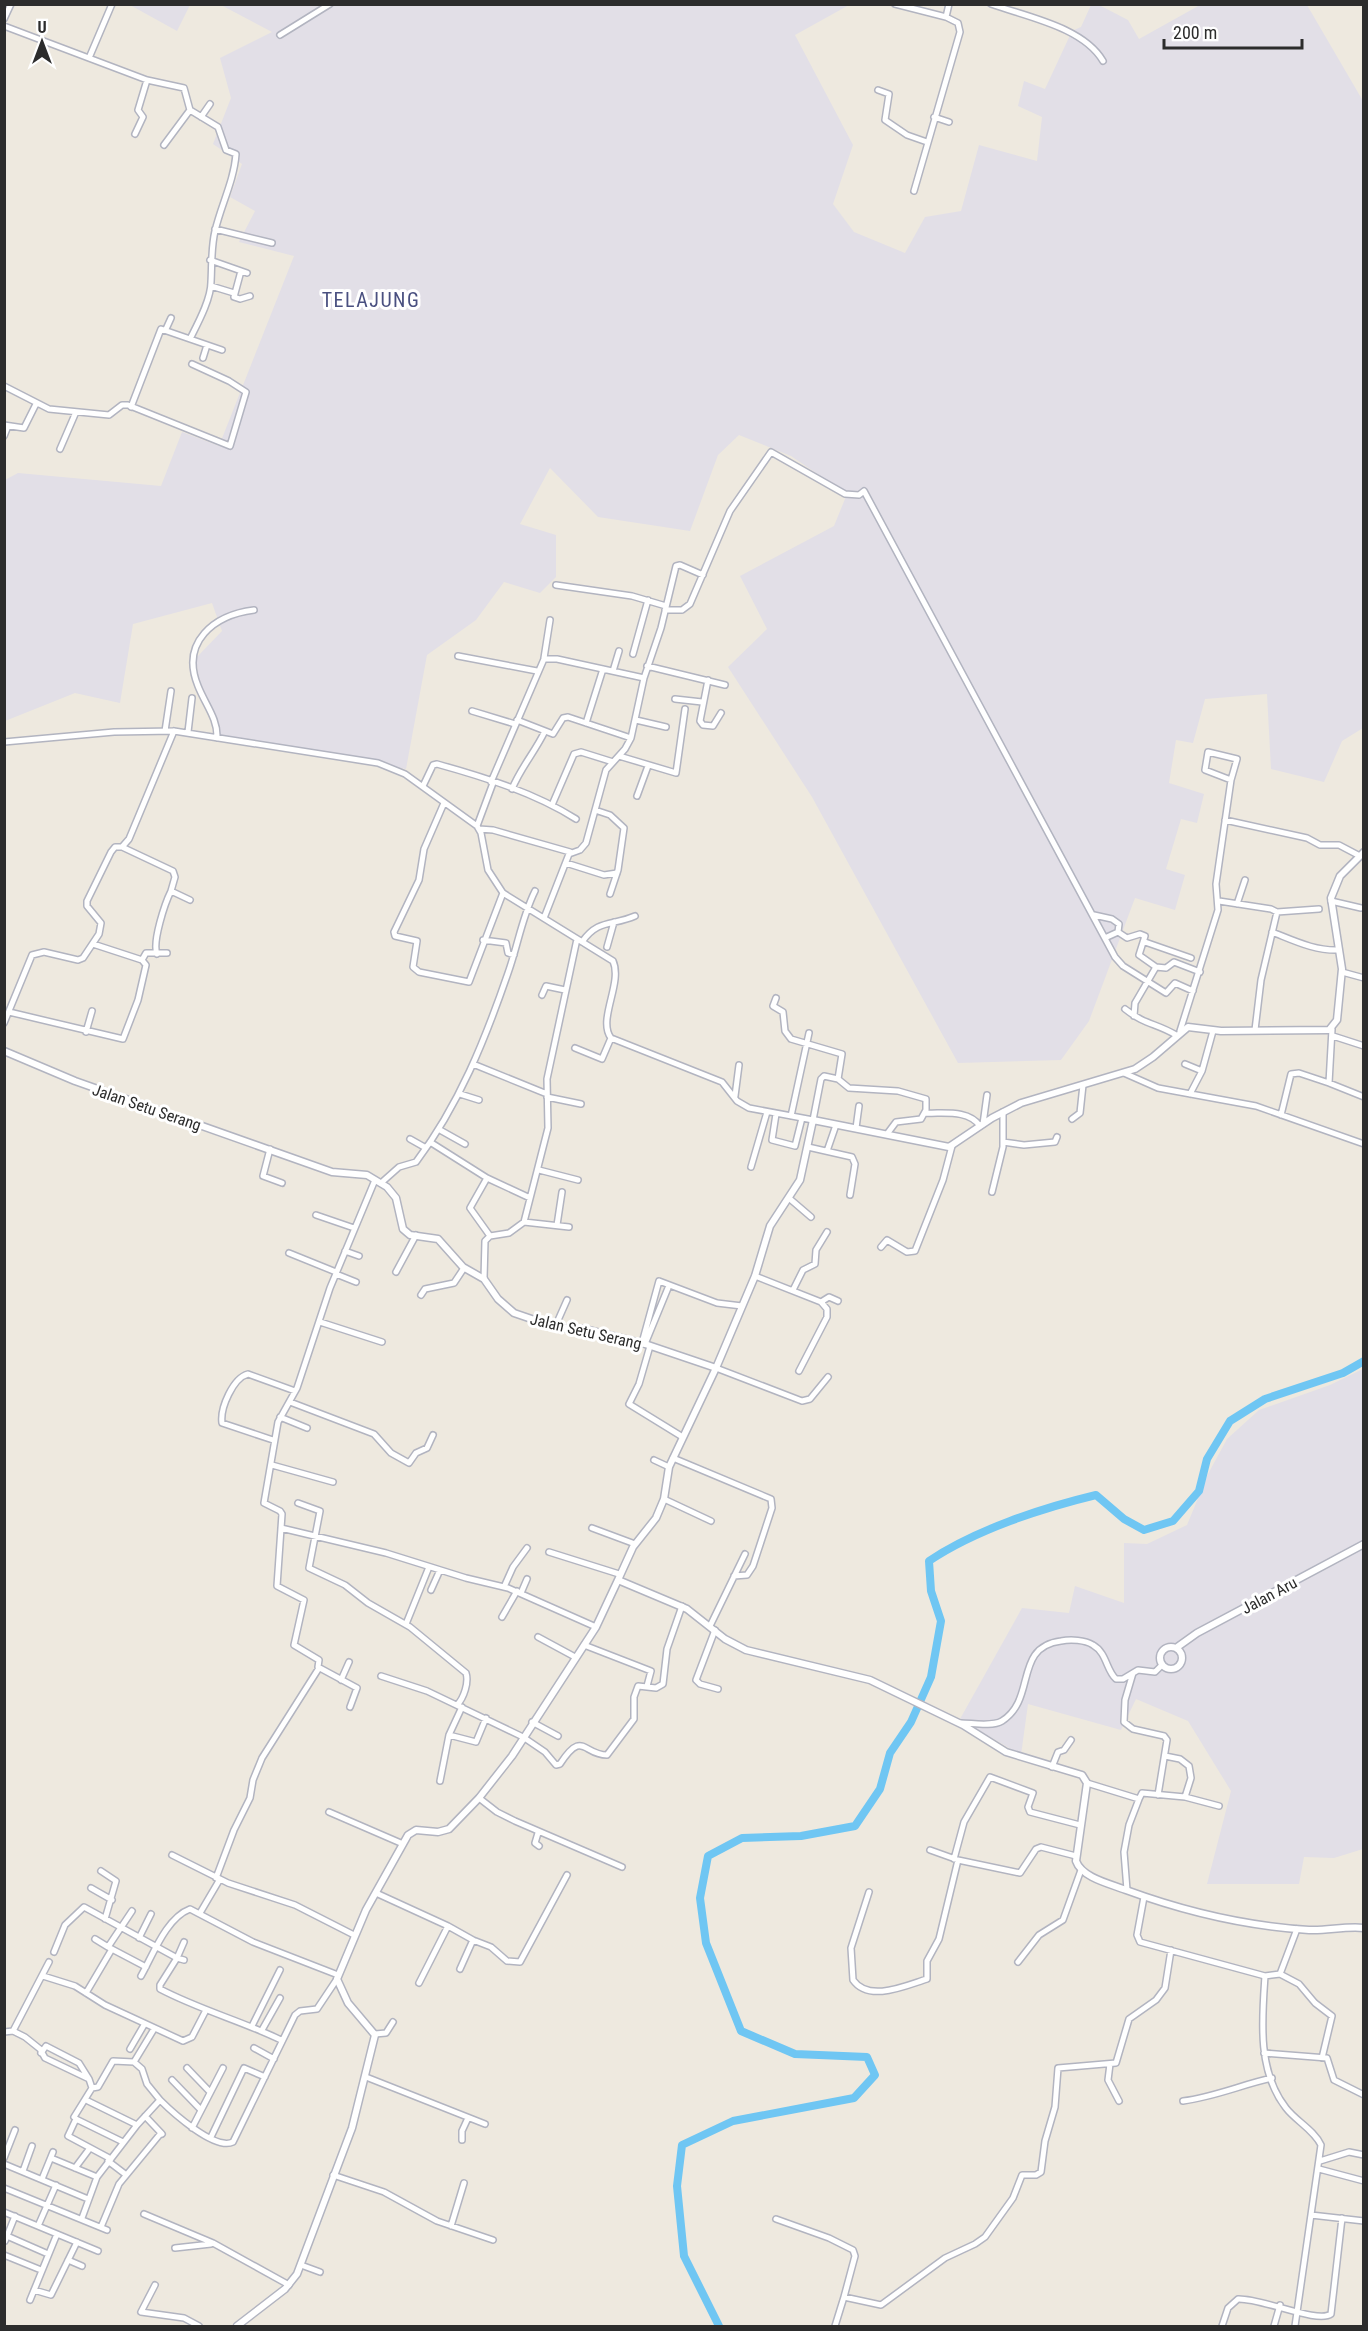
<svg xmlns="http://www.w3.org/2000/svg" width="1368" height="2331" viewBox="0 0 1368 2331" font-family="'Roboto Condensed',sans-serif">
  <rect width="100%" height="100%" fill="#eee9df"/>
  <path fill="#e2dfe7" d="M 130,5 L 190,5 L 177,31 Z
    M 221,5 L 849,5 L 795,35 L 853,145 L 833,204 L 854,232 L 905,253 L 925,217 L 961,211 L 979,145 L 1037,161 L 1042,117 L 1018,106 L 1024,81 L 1045,89 L 1072,31 L 1081,27 L 1091,5 L 1099,5 L 1128,20 L 1139,39 L 1200,5 L 1307,5 L 1363,101 L 1363,728 L 1342,741 L 1324,782 L 1271,769 L 1267,694 L 1205,699 L 1193,743 L 1176,740 L 1169,783 L 1204,794 L 1197,823 L 1181,819 L 1166,869 L 1185,875 L 1175,910 L 1135,898 L 1089,1021 L 1061,1060 L 958,1063 L 812,797 L 728,667 L 767,629 L 740,576 L 834,526 L 847,494 L 791,456 L 739,435 L 718,455 L 690,531 L 598,517 L 550,468 L 520,524 L 556,535 L 556,577 L 540,593 L 504,582 L 476,620 L 427,655 L 406,769 L 222,739 L 201,693 L 196,658 L 222,631 L 212,603 L 133,624 L 120,703 L 75,693 L 5,721 L 5,480 L 18,473 L 161,486 L 182,432 L 219,446 L 294,256 L 239,242 L 255,211 L 230,197 L 242,164 L 213,144 L 231,98 L 220,58 L 272,32 Z
    M 1363,1369 L 1363,1849 L 1334,1858 L 1304,1857 L 1299,1884 L 1207,1884 L 1231,1791 L 1188,1721 L 1136,1699 L 1121,1730 L 1028,1704 L 1021,1755 L 960,1719 L 1022,1608 L 1069,1613 L 1075,1586 L 1124,1603 L 1124,1543 L 1147,1544 L 1187,1525 L 1208,1474 L 1227,1439 L 1259,1410 L 1330,1385 Z"/>
  <g fill="none" stroke-linecap="round" stroke-linejoin="round">
    <path stroke="#6fc6f3" stroke-width="8" d="M 719,2326 L 684,2256 L 677,2186 L 682,2145 L 733,2121 L 854,2098 L 875,2075 L 867,2057 L 795,2054 L 741,2031 L 706,1943 L 700,1898 L 708,1856 L 742,1838 L 801,1836 L 855,1826 L 880,1789 L 890,1753 L 911,1722 L 931,1677 L 941,1621 L 931,1591 L 929,1561 C 975,1530 1042,1508 1096,1495 L 1124,1519 L 1144,1530 L 1173,1521 L 1199,1491 L 1207,1459 L 1230,1421 L 1265,1399 L 1343,1373 L 1364,1361"/>
    <g stroke="#b2b4c0" stroke-width="8">
      <path id="minor" d="M 895,4 L 946,17
        M 991,4 C 1027,17 1083,27 1103,61
        M 4,19 L 11,4
        M 4,26 L 147,80 L 184,88 L 190,110 L 218,127 L 226,150 L 236,154 C 234,181 221,205 215,231 C 211,248 212,264 211,282 C 211,299 198,323 190,339 L 161,329 L 131,407
        M 280,35 L 330,4
        M 89,58 L 112,4
        M 878,90 L 889,94 L 885,120 L 907,135 L 927,142
        M 201,117 L 210,104
        M 934,117 L 949,122
        M 135,134 L 143,117 L 138,110 L 147,80
        M 164,145 L 190,110
        M 914,191 L 960,32 L 958,23 L 946,17 L 949,4
        M 215,229 L 272,243
        M 210,260 L 247,273
        M 241,271 L 234,297 L 240,299 L 250,296
        M 211,286 L 234,293
        M 166,329 L 171,318
        M 190,339 L 222,350
        M 203,358 L 207,345
        M 4,386 L 49,409 L 109,415 L 122,405 L 128,405 L 230,446 L 246,392 L 229,381 L 192,364
        M 4,425 L 24,428 L 36,404
        M 4,436 L 8,426
        M 60,449 L 76,412
        M 556,585 L 632,596 L 666,606
        M 665,610 L 682,610 L 690,604 L 730,511 L 771,452 L 845,494 L 859,495 L 864,491 L 1115,957 L 1123,966 L 1166,993 L 1175,983 L 1193,991
        M 633,654 L 648,600
        M 458,656 L 537,671
        M 544,658 L 550,620
        M 647,666 L 725,685
        M 613,671 L 619,651
        M 708,680 L 700,721 L 703,725 L 713,726 L 721,713
        M 675,699 L 702,702
        M 472,711 L 515,724
        M 517,720 L 553,734 L 563,718 L 568,717 L 631,738
        M 636,720 L 666,727
        M 586,723 L 603,669
        M 165,731 L 171,691
        M 188,732 L 192,698
        M 217,738 C 218,719 205,704 198,686 C 180,642 214,615 254,610
        M 4,742 L 114,732 L 174,731 L 378,763 L 405,774 L 477,826 L 481,833 L 488,870 L 503,893 L 613,961 C 623,983 597,1020 611,1038 L 722,1082 L 737,1101 L 749,1108 L 813,1120 L 821,1079 L 824,1076 L 838,1079 L 849,1088 L 898,1091 L 926,1099 L 926,1110 L 921,1119 L 896,1122 L 887,1134
        M 619,756 L 676,773 L 685,709
        M 491,782 L 544,659 L 557,659 L 644,678
        M 423,786 L 433,765 L 437,764 C 484,777 535,793 576,819
        M 512,789 C 521,767 535,752 545,731
        M 637,796 L 648,766
        M 444,803 L 424,849 L 419,880 L 394,932 L 395,936 L 417,941 L 413,967 L 419,972 L 469,982 L 503,893
        M 552,805 L 574,754 L 581,752 L 613,762
        M 595,810 L 610,815 L 624,828 L 618,870 L 610,894
        M 1225,820 L 1307,838 L 1320,845 L 1339,845 L 1358,855
        M 477,826 L 493,783
        M 479,829 L 493,830 L 570,852
        M 122,847 L 173,871 L 175,877 L 171,891 L 190,900
        M 566,863 L 604,875 L 617,873
        M 1219,901 L 1271,909 L 1277,912 L 1261,980 L 1255,1030
        M 1331,901 L 1361,908
        M 1237,904 L 1245,880
        M 1277,912 L 1319,909
        M 1094,915 L 1112,919 L 1119,924 L 1118,932 L 1107,937
        M 544,918 L 569,854 L 580,850 L 586,843 L 606,770 L 625,749 L 631,738 L 644,678 L 661,628 L 676,566 L 680,565 L 703,575
        M 1118,932 L 1127,938 L 1140,934 L 1145,936 L 1139,955 L 1156,967 L 1166,968 L 1174,962 L 1200,972
        M 1272,932 C 1295,941 1315,951 1339,950
        M 483,940 L 506,943 L 508,953 L 514,955
        M 582,942 C 598,919 612,926 635,916
        M 1145,942 L 1191,958
        M 607,947 L 614,922
        M 157,954 C 152,942 165,903 171,891
        M 142,960 L 146,953 L 167,953
        M 1342,972 L 1364,978
        M 542,995 L 546,986 L 565,990
        M 776,998 L 773,1006 L 783,1012 L 785,1031 L 791,1039 L 842,1054 L 838,1079
        M 1125,1009 C 1145,1025 1156,1023 1176,1035
        M 9,1012 L 123,1039 L 138,1000 L 146,965 L 142,960 L 93,944
        M 1134,1016 L 1135,1003 L 1156,967
        M 4,1023 L 32,955 L 44,952 L 78,960 L 83,958 L 99,934 L 101,923 L 87,906 L 87,901 L 111,852 L 115,847 L 122,847 L 129,839 L 174,731
        M 1180,1031 L 1218,910 L 1216,884 L 1231,780 L 1205,770 L 1208,752 L 1237,759 L 1231,780
        M 86,1032 L 92,1011
        M 1333,1036 L 1364,1046
        M 575,1048 L 602,1059 L 611,1038
        M 473,1064 L 547,1094
        M 1185,1064 L 1202,1071 L 1213,1031
        M 1124,1073 L 1158,1088 L 1256,1106 L 1364,1144
        M 1329,1083 L 1364,1097
        M 460,1094 L 479,1100
        M 1190,1094 L 1202,1071
        M 735,1096 L 739,1065
        M 547,1097 L 581,1104
        M 925,1113 C 943,1114 968,1109 980,1126
        M 776,1114 L 772,1140 L 795,1146 L 802,1118
        M 1281,1115 L 1291,1074 L 1299,1073 L 1329,1083 L 1332,1029
        M 791,1116 L 809,1033
        M 1072,1119 L 1080,1113 L 1083,1085
        M 983,1124 L 987,1095
        M 856,1128 L 859,1106
        M 440,1130 L 465,1144
        M 410,1139 L 426,1148
        M 430,1142 L 487,1178 L 530,1198
        M 1003,1142 L 1024,1145 L 1055,1142 L 1057,1137
        M 808,1147 L 852,1157 L 855,1164 L 850,1195
        M 270,1149 L 263,1176 L 282,1183
        M 827,1151 L 836,1125
        M 751,1167 L 767,1112
        M 539,1170 L 578,1180
        M 381,1183 L 399,1167 L 416,1162 C 459,1105 485,1040 508,973 C 518,945 522,917 535,891
        M 992,1192 L 1003,1147 L 1003,1112
        M 790,1199 L 811,1217
        M 316,1215 L 354,1228
        M 524,1222 L 548,1128 L 547,1079 L 577,939
        M 557,1225 L 562,1192
        M 490,1236 L 509,1233 L 524,1222 L 569,1227
        M 881,1247 L 887,1240 L 907,1252 L 915,1251 L 943,1180 L 952,1146
        M 345,1251 L 359,1256
        M 289,1253 L 336,1272
        M 396,1272 L 416,1235
        M 336,1274 L 356,1282
        M 755,1276 L 821,1302 L 827,1309 L 827,1317 L 799,1371
        M 484,1279 L 485,1241 L 490,1236 L 470,1208 L 487,1178
        M 793,1290 L 803,1270 L 815,1264 L 816,1250 L 827,1232
        M 421,1295 L 425,1289 L 454,1283 L 464,1268
        M 821,1302 L 829,1297 L 838,1301
        M 320,1322 L 382,1342
        M 555,1327 L 567,1300
        M 642,1343 L 659,1281 L 717,1303 L 742,1306
        M 645,1344 L 668,1288
        M 650,1346 L 639,1384 L 629,1404 L 681,1436
        M 716,1368 L 802,1401 L 810,1399 L 828,1377
        M 290,1402 L 374,1434 L 391,1453 L 409,1463 L 416,1453 L 427,1448 L 433,1435
        M 280,1417 L 307,1428
        M 273,1440 L 222,1423 C 220,1408 233,1378 248,1374 L 295,1391
        M 673,1458 L 771,1499 L 772,1508 L 753,1566 L 747,1575 L 734,1576
        M 654,1460 L 669,1467
        M 272,1465 L 333,1482
        M 664,1499 L 711,1521
        M 298,1503 L 320,1511 L 309,1568 L 345,1585 L 368,1603 L 410,1627 L 466,1673 C 469,1682 464,1698 457,1705
        M 281,1528 L 386,1553 L 466,1578 L 508,1588 L 596,1627
        M 592,1528 L 635,1544
        M 549,1552 L 619,1574
        M 504,1587 L 513,1567 L 527,1548
        M 431,1590 L 440,1570
        M 521,1593 L 527,1579
        M 502,1617 L 517,1591
        M 406,1624 L 429,1567
        M 710,1626 L 745,1554
        M 715,1630 L 696,1680 L 700,1684 L 718,1689
        M 538,1637 L 575,1657
        M 584,1645 L 651,1671 L 647,1686
        M 1133,1673 L 1125,1700 L 1124,1722 L 1133,1729 L 1164,1736 L 1167,1740 L 1158,1795
        M 381,1676 L 427,1691 L 523,1737 L 545,1752 L 556,1765 L 560,1764 C 583,1729 583,1755 607,1755 L 634,1719 L 634,1697 L 638,1686 L 656,1688 L 663,1684 L 667,1649 L 682,1606
        M 341,1680 L 349,1662
        M 350,1707 L 357,1688 L 318,1667 L 319,1660 L 294,1645 L 304,1600 L 277,1586 L 282,1514 L 280,1511 L 264,1503 L 278,1422 L 297,1388 L 330,1288 L 375,1180
        M 532,1722 L 558,1736
        M 961,1723 C 972,1723 992,1727 1002,1721 C 1037,1699 1013,1647 1061,1641 C 1071,1639 1085,1640 1093,1645 C 1107,1653 1106,1670 1116,1679 L 1123,1679 L 1138,1670 L 1155,1672 L 1162,1665
        M 449,1735 L 476,1742 L 486,1718
        M 1165,1756 L 1180,1759 L 1189,1766 L 1191,1778 L 1185,1797
        M 1052,1767 L 1058,1752 L 1064,1750 L 1071,1740
        M 440,1781 L 449,1735 L 462,1707
        M 1087,1783 L 1139,1799 L 1142,1793 L 1185,1797 L 1219,1806
        M 479,1798 L 497,1812 L 515,1821 L 622,1867
        M 329,1812 L 403,1844
        M 538,1833 L 535,1843 L 539,1846
        M 930,1850 L 958,1860 L 1020,1873 L 1036,1849 L 1041,1847 L 1076,1856
        M 172,1855 L 228,1883 L 295,1905 L 354,1935
        M 954,1859 L 964,1822 L 990,1777 L 1033,1793 L 1028,1807 L 1030,1812 L 1080,1825
        M 101,1871 L 116,1881 L 105,1919
        M 216,1878 L 234,1830 L 250,1798 L 253,1780 L 262,1758 L 319,1668
        M 91,1888 L 112,1900
        M 1127,1890 L 1124,1852 L 1129,1825 L 1139,1799
        M 869,1892 L 851,1948 L 853,1980 C 869,2003 907,1985 927,1979 L 927,1961 L 939,1939 L 958,1860
        M 376,1893 L 448,1926 L 473,1940 L 460,1969
        M 1144,1897 L 1137,1935 L 1140,1942 L 1265,1976
        M 132,1911 L 108,1947 L 146,1967
        M 200,1913 L 220,1879
        M 139,1938 L 151,1914
        M 95,1939 L 108,1947
        M 473,1940 L 491,1947 L 507,1961 L 520,1962 L 567,1875
        M 54,1952 L 65,1925 L 84,1907 L 177,1958 L 160,1985 L 160,1989 C 200,2010 242,2021 281,2040
        M 184,1960 L 177,1958 L 184,1942
        M 1018,1962 L 1039,1935 L 1063,1920 L 1081,1870
        M 1280,1974 L 1299,1984 L 1315,2003 L 1332,2016 L 1322,2058
        M 43,1976 L 75,1986 L 105,2005 L 183,2041 L 192,2037 L 205,2012
        M 141,1976 C 153,1955 166,1918 190,1909 L 253,1942 L 338,1975
        M 419,1983 L 448,1926
        M 86,1993 L 112,1949
        M 252,2026 L 280,1970
        M 262,2030 L 280,1998
        M 13,2031 L 49,1962
        M 4,2032 L 13,2031 L 25,2037 L 40,2049 L 45,2058 L 89,2079 L 92,2088 L 74,2117
        M 375,2034 L 386,2033 L 393,2022
        M 254,2048 L 274,2059
        M 130,2049 L 144,2025
        M 41,2053 L 46,2046 L 79,2063 L 89,2079
        M 1264,2053 L 1327,2058 L 1334,2080 L 1364,2095
        M 134,2062 L 142,2069 L 147,2084 L 160,2100
        M 1110,2064 L 1108,2080 L 1119,2101
        M 187,2068 L 210,2092
        M 366,2077 L 485,2124
        M 172,2080 L 200,2109
        M 92,2088 L 98,2087 L 113,2061 L 134,2062 L 154,2029
        M 88,2101 L 137,2125
        M 1183,2101 C 1214,2097 1241,2085 1272,2078
        M 145,2116 L 162,2134
        M 192,2128 L 223,2068
        M 211,2137 L 244,2068 L 265,2077
        M 462,2140 L 462,2131 L 468,2118
        M 4,2158 L 15,2130
        M 51,2158 L 97,2177
        M 111,2159 L 68,2136 L 76,2119 L 123,2142
        M 108,2161 L 125,2174
        M 1320,2161 L 1349,2152 L 1364,2155
        M 4,2164 L 88,2199
        M 75,2168 L 90,2148
        M 1319,2169 L 1364,2181
        M 23,2171 L 32,2146
        M 333,2175 L 384,2192 L 437,2221 L 493,2240
        M 42,2179 L 53,2152
        M 4,2188 L 107,2230
        M 4,2212 L 98,2251
        M 144,2214 L 213,2243 L 289,2285
        M 1311,2215 L 1364,2221
        M 82,2218 L 97,2177 L 137,2125 L 160,2100 C 172,2112 215,2151 233,2142 L 295,2015 L 300,2011 L 317,2009 L 337,1979
        M 776,2219 L 829,2238 L 853,2250 L 855,2256 L 844,2297
        M 38,2226 L 56,2185
        M 451,2226 L 464,2183
        M 101,2227 L 119,2184 L 161,2133
        M 7,2236 L 48,2254
        M 5,2241 L 15,2216
        M 175,2248 L 211,2244
        M 4,2255 L 41,2270
        M 68,2260 L 82,2266
        M 301,2265 L 320,2272
        M 155,2285 L 141,2312 L 184,2318 L 199,2326
        M 34,2290 L 51,2295 L 77,2242
        M 30,2300 L 57,2234
        M 835,2326 L 844,2297 L 881,2305 L 945,2258 L 975,2244 L 985,2237 L 1013,2198 L 1022,2175 L 1036,2175 L 1041,2172 L 1045,2141 L 1055,2107 L 1058,2068 L 1116,2063 L 1129,2019 L 1156,2000 L 1165,1988 L 1171,1950
        M 1222,2326 L 1228,2308 L 1238,2299 C 1262,2298 1318,2324 1331,2314 L 1342,2218
        M 1274,2326 L 1280,2305
        M 1295,2326 L 1321,2145 C 1314,2130 1296,2121 1286,2108 C 1257,2071 1262,2019 1265,1976 L 1280,1974 L 1297,1929"/>
    </g>
    <g stroke="#b2b4c0" stroke-width="9">
      <path id="tertiary" d="M 4,1051 L 75,1081 L 332,1172 L 367,1175 L 387,1187 L 396,1198 L 403,1229 L 410,1235 L 438,1239 L 463,1267 L 484,1279 L 498,1299 L 514,1313 L 558,1328 L 585,1329 L 645,1344 L 716,1368 L 669,1467 L 664,1499 L 656,1518 L 633,1547 L 618,1580 L 687,1609 L 725,1639 L 746,1650 L 870,1680 L 963,1725 L 1006,1752 L 1082,1775 L 1087,1783 L 1076,1861 C 1082,1878 1111,1884 1126,1890 C 1186,1912 1245,1926 1309,1930 C 1327,1931 1345,1926 1364,1928
        M 716,1368 L 755,1276 L 770,1226 L 800,1180 L 813,1120 L 949,1147 L 992,1118 L 1021,1103 L 1135,1069 L 1153,1057 L 1188,1027 L 1221,1031 L 1329,1030 L 1337,1020 L 1342,969 L 1331,898 L 1340,876 L 1364,852
        M1160 1658a11 11 0 1 1 22 0a11 11 0 1 1-22 0Z
        M 1176,1648 L 1197,1633 L 1364,1544
        M 237,2326 L 285,2289 L 297,2274 L 352,2128 L 375,2035 L 348,2003 L 337,1979 L 366,1910 L 408,1835 L 416,1830 L 438,1832 L 449,1829 L 479,1798 L 512,1756 L 596,1627 L 618,1580"/>
    </g>
    <use href="#minor" stroke="#fff" stroke-width="5"/>
    <use href="#tertiary" stroke="#fff" stroke-width="6"/>
  </g>
  <g text-anchor="middle" stroke-width="6" stroke-linejoin="round" paint-order="stroke">
    <g font-size="16" fill="#2c2c2c" stroke="#fff">
      <text transform="translate(147 1107) rotate(19)" y="6">Jalan Setu Serang</text>
      <text transform="translate(586 1331) rotate(13)" y="6">Jalan Setu Serang</text>
      <text transform="translate(1269 1595) rotate(-28)" y="6">Jalan Aru</text>
    </g>
    <g font-size="20" letter-spacing="1.5" fill="#4a5080" stroke="#fff">
      <text x="371" y="307">TELAJUNG</text>
    </g>
  </g>
  <rect width="1368" height="2331" fill="none" stroke="#2c2c2c" stroke-width="12"/>
  <g transform="translate(42 42)" stroke="#ffffff" stroke-width="4.5" paint-order="stroke">
  <path d="M0-4.5L10 22L0 15L-10 22Z" fill="#2c2c2c"/>
  <text y="-9" font-size="16" font-weight="bold" text-anchor="middle" fill="#2c2c2c">U</text>
  </g>
  <path d="M1164 39v9h138v-9" fill="none" stroke="#2c2c2c" stroke-width="3"/>
  <text x="1173" y="39" font-size="18" fill="#2c2c2c" stroke="#ffffff" stroke-width="4.5" paint-order="stroke">200 m</text>
</svg>
